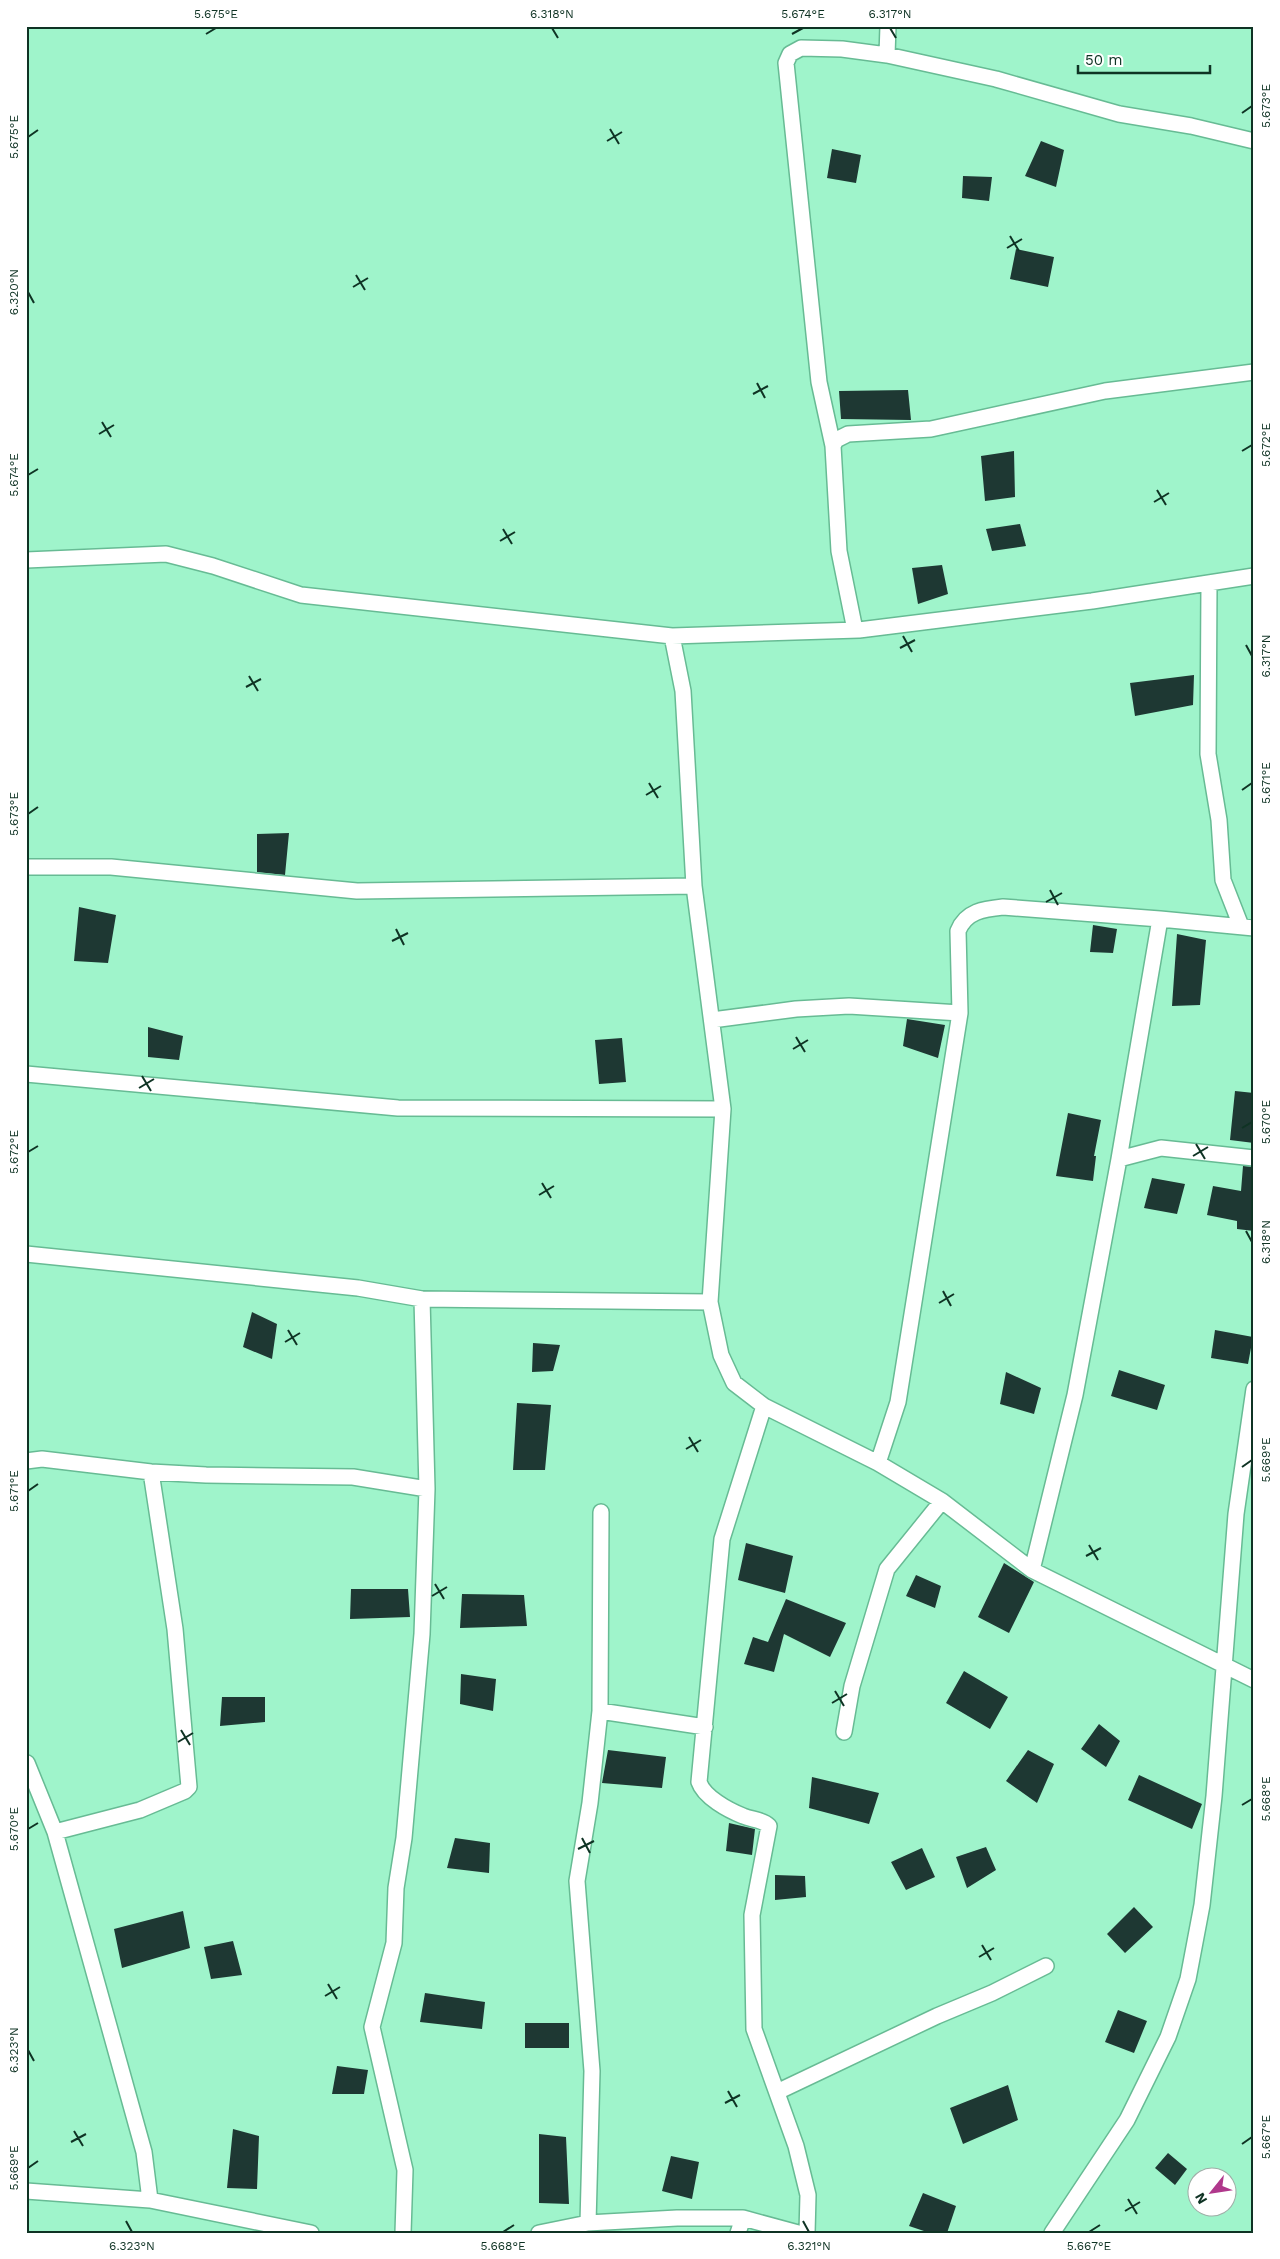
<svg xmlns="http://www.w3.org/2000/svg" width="1280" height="2259" viewBox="0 0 1280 2259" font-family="'Work Sans',sans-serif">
  <rect width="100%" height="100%" fill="#9ff4cb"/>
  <path fill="#1e3833" d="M 1041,141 L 1064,150 L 1056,187 L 1025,176 Z
    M 832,149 L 861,155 L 856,183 L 827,178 Z
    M 963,176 L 992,177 L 989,201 L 962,198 Z
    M 1016,249 L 1054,257 L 1048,287 L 1010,279 Z
    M 908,390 L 911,420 L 841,419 L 839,391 Z
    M 1014,451 L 1015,497 L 985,501 L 981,456 Z
    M 1020,524 L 1026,546 L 992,551 L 986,529 Z
    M 942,565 L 948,594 L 918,604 L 912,568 Z
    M 1194,675 L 1193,705 L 1135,716 L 1130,683 Z
    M 289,833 L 285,875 L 257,872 L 257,834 Z
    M 79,907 L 116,915 L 108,963 L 74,961 Z
    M 1093,925 L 1117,929 L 1113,953 L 1090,952 Z
    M 1177,934 L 1206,940 L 1200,1005 L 1172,1006 Z
    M 907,1019 L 945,1025 L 938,1058 L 903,1046 Z
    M 148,1027 L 183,1036 L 179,1060 L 148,1057 Z
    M 622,1038 L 626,1082 L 599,1084 L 595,1040 Z
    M 1235,1091 L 1254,1093 L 1254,1143 L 1230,1140 Z
    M 1068,1113 L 1101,1120 L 1094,1156 L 1096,1156 L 1093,1181 L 1056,1176 Z
    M 1243,1166 L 1254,1167 L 1254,1231 L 1237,1229 L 1237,1221 L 1207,1215 L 1213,1186 L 1241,1191 Z
    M 1152,1178 L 1185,1184 L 1177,1214 L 1144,1208 Z
    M 252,1312 L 277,1324 L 272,1359 L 243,1347 Z
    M 1215,1330 L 1253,1337 L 1248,1364 L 1211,1358 Z
    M 533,1343 L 560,1345 L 553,1371 L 532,1372 Z
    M 1119,1370 L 1165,1385 L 1157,1410 L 1111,1396 Z
    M 1006,1372 L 1041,1388 L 1034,1414 L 1000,1404 Z
    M 517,1403 L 551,1405 L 545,1470 L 513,1470 Z
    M 746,1543 L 793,1556 L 785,1593 L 738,1580 Z
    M 1004,1563 L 1034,1582 L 1009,1633 L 978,1617 Z
    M 916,1575 L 941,1586 L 935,1608 L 906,1596 Z
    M 351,1589 L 408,1589 L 410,1617 L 350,1619 Z
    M 462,1594 L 524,1595 L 527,1626 L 460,1628 Z
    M 786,1599 L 846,1623 L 830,1657 L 784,1634 L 774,1672 L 744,1664 L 753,1637 L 768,1642 Z
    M 964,1671 L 1008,1697 L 990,1729 L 946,1703 Z
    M 461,1674 L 496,1679 L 493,1711 L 460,1704 Z
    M 222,1697 L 265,1697 L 265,1722 L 220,1726 Z
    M 1099,1724 L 1120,1741 L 1106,1767 L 1081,1749 Z
    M 608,1750 L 666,1757 L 662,1788 L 602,1783 Z
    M 1028,1750 L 1054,1764 L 1037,1803 L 1006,1781 Z
    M 1139,1775 L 1202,1804 L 1192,1829 L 1128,1800 Z
    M 812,1777 L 879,1793 L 869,1824 L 809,1808 Z
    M 729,1823 L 755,1829 L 752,1855 L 726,1851 Z
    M 455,1838 L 490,1843 L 489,1873 L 447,1868 Z
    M 986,1847 L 996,1870 L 967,1888 L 956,1857 Z
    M 922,1848 L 935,1877 L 906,1890 L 891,1862 Z
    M 775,1875 L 805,1876 L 806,1897 L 775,1900 Z
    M 1134,1907 L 1153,1927 L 1125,1953 L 1107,1934 Z
    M 183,1911 L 190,1948 L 122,1968 L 114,1929 Z
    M 233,1941 L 242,1975 L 211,1979 L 204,1947 Z
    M 425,1993 L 485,2002 L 482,2029 L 420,2022 Z
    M 1118,2010 L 1147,2021 L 1134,2053 L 1105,2042 Z
    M 525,2023 L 569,2023 L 569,2048 L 525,2048 Z
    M 337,2066 L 368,2070 L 364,2094 L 332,2094 Z
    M 1008,2085 L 1018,2120 L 963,2144 L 950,2108 Z
    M 233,2129 L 259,2136 L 257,2189 L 227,2188 Z
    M 539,2134 L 566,2137 L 569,2204 L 539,2203 Z
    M 1168,2153 L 1187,2169 L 1175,2185 L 1155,2168 Z
    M 671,2156 L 699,2162 L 692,2199 L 662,2191 Z
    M 923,2193 L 956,2206 L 947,2233 L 930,2233 L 909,2226 Z"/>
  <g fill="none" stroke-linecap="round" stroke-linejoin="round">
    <g stroke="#67bb94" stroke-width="18">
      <path id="minor" d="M 887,55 L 888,26
        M 833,446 L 819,382 L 786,63 L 790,54 L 801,48 L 842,49 L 887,55 L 996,79 L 1119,114 L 1191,126 L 1254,141
        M 26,560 L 166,554 L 213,566 L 301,595 L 672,636 L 859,630 L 1092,601 L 1254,576
        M 1209,584 L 1208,754 L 1219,820 L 1223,880 L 1241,926
        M 855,630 L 839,551 L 833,446 L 836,440 L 848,434 L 931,429 L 1105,391 L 1254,372
        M 672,636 L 683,691 L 694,886 L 723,1109 L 710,1302 L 721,1355 L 734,1383 L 764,1406 L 878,1463 L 942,1501 L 1032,1570 L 1254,1680
        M 26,867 L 111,867 L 357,891 L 694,886
        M 712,1020 L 796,1009 L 849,1006 L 960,1013
        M 26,1074 L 398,1108 L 723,1109
        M 1119,1159 L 1161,1148 L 1254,1158
        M 26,1254 L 358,1288 L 422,1299 L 710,1302
        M 764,1406 L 722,1539 L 699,1782 C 704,1797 728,1810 743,1816 C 752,1820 762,1819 769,1826 L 752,1915 L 754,2029 L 796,2146 L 808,2195 L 807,2233
        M 26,1461 L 42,1459 L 151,1472 L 206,1475 L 353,1477 L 427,1489
        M 878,1463 L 898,1402 L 960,1013 L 958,931 C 966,911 984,909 1003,907 L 1160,919
        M 1032,1570 L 1075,1395 L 1119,1159 L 1160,919 L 1254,928
        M 600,1711 L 601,1512
        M 844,1732 L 852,1686 L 887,1569 L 942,1501
        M 27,1763 L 55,1832
        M 777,2092 L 937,2016 L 992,1993 L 1046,1966
        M 26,2191 L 150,2200 L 311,2233
        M 150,2200 L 144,2152 L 55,1832 L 140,1810 L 185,1791 L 189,1787 L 175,1629 L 151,1472
        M 588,2223 L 592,2071 L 577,1881 L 590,1803 L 600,1711 L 705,1727
        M 403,2233 L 405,2170 L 372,2027 L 394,1943 L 396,1888 L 404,1838 L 422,1634 L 427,1489 L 422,1299
        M 539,2233 L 588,2223 L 677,2218 L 743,2218 L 798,2233
        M 738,2233 L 743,2218
        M 1052,2233 L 1127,2120 L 1168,2037 L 1188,1979 L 1202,1905 L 1214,1796 L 1236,1514 L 1254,1389"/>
    </g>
    <use href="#minor" stroke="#fff" stroke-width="15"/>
  </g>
  <path fill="none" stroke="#0f3324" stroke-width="2" d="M 552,28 L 558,38M 890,28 L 896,38M 206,34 L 216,28M 792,34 L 803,28M 1242,113 L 1252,106M 610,129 L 619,144M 28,137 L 38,130M 607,141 L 622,132M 1010,236 L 1019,251M 1007,248 L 1022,239M 356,275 L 365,290M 353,287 L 368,278M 28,292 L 34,303M 757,383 L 765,398M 753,394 L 768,386M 102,422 L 111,437M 99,434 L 114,425M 1242,451 L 1252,445M 28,475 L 38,469M 1157,490 L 1166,505M 1154,502 L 1169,493M 503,529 L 512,544M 500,541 L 515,532M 903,636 L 912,652M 1246,645 L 1252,656M 900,648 L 915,640M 249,676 L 258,691M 246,687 L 261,679M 649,783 L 658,798M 1242,790 L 1252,783M 646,795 L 661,786M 28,814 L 38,807M 1050,890 L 1058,905M 1046,902 L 1062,893M 396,929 L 404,945M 392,941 L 408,933M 796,1037 L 805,1052M 793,1049 L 808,1040M 142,1076 L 151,1091M 139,1088 L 154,1079M 1242,1128 L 1252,1122M 1196,1144 L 1205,1159M 28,1152 L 38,1146M 1193,1156 L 1208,1147M 542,1183 L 551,1198M 539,1195 L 554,1186M 1246,1231 L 1252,1242M 943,1291 L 951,1306M 939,1303 L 954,1294M 288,1330 L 297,1345M 285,1342 L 300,1333M 689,1437 L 698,1452M 686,1449 L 701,1440M 1242,1467 L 1252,1460M 28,1491 L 38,1484M 1089,1545 L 1098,1560M 1086,1556 L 1101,1548M 435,1584 L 444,1599M 432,1596 L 447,1587M 835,1691 L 844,1706M 832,1703 L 847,1694M 181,1730 L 190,1745M 178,1742 L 193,1733M 1242,1805 L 1252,1799M 28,1829 L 38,1823M 582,1838 L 590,1853M 578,1849 L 594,1841M 982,1945 L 991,1960M 979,1957 L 994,1948M 328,1984 L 337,1999M 325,1996 L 340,1987M 28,2050 L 34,2061M 728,2091 L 737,2107M 725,2103 L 740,2095M 74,2131 L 83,2146M 71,2142 L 86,2134M 1242,2144 L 1252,2137M 28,2168 L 38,2161M 1128,2199 L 1137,2214M 1125,2211 L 1140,2202M 126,2221 L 132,2232M 803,2221 L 809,2232M 503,2232 L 514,2225M 1089,2232 L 1100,2225"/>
  <rect width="1280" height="2259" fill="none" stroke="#ffffff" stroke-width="55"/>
  <g transform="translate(1212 2192) rotate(240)"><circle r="24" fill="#ffffff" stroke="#9fada7"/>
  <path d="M0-4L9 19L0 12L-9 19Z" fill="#b0388c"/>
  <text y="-8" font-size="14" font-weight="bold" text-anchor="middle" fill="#0f3324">N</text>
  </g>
  <path d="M1078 65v8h132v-8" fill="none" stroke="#0f3324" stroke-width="2.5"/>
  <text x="1085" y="65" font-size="15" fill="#0f3324" stroke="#ffffff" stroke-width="4" paint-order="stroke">50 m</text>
  <rect x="28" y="28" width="1224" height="2204" fill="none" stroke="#0f3324" stroke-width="2"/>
  <g font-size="12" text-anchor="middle" fill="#0f3324">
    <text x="216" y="18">5.675°E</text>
    <text x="552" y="18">6.318°N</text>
    <text x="803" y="18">5.674°E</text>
    <text x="890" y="18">6.317°N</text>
    <text transform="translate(1266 106) rotate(-90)" y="4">5.673°E</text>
    <text transform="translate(14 137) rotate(-90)" y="4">5.675°E</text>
    <text transform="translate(14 292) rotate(-90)" y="4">6.320°N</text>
    <text transform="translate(1266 445) rotate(-90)" y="4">5.672°E</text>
    <text transform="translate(14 475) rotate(-90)" y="4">5.674°E</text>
    <text transform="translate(1266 656) rotate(-90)" y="4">6.317°N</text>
    <text transform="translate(1266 783) rotate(-90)" y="4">5.671°E</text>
    <text transform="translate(14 814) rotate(-90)" y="4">5.673°E</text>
    <text transform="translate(1266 1122) rotate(-90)" y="4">5.670°E</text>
    <text transform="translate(14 1152) rotate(-90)" y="4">5.672°E</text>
    <text transform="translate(1266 1242) rotate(-90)" y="4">6.318°N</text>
    <text transform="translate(1266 1460) rotate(-90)" y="4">5.669°E</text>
    <text transform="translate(14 1491) rotate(-90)" y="4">5.671°E</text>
    <text transform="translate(1266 1799) rotate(-90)" y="4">5.668°E</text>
    <text transform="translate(14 1829) rotate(-90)" y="4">5.670°E</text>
    <text transform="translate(14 2050) rotate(-90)" y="4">6.323°N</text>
    <text transform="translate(1266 2137) rotate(-90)" y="4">5.667°E</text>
    <text transform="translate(14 2168) rotate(-90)" y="4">5.669°E</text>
    <text x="132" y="2250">6.323°N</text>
    <text x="503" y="2250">5.668°E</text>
    <text x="809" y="2250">6.321°N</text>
    <text x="1089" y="2250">5.667°E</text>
  </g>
</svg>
